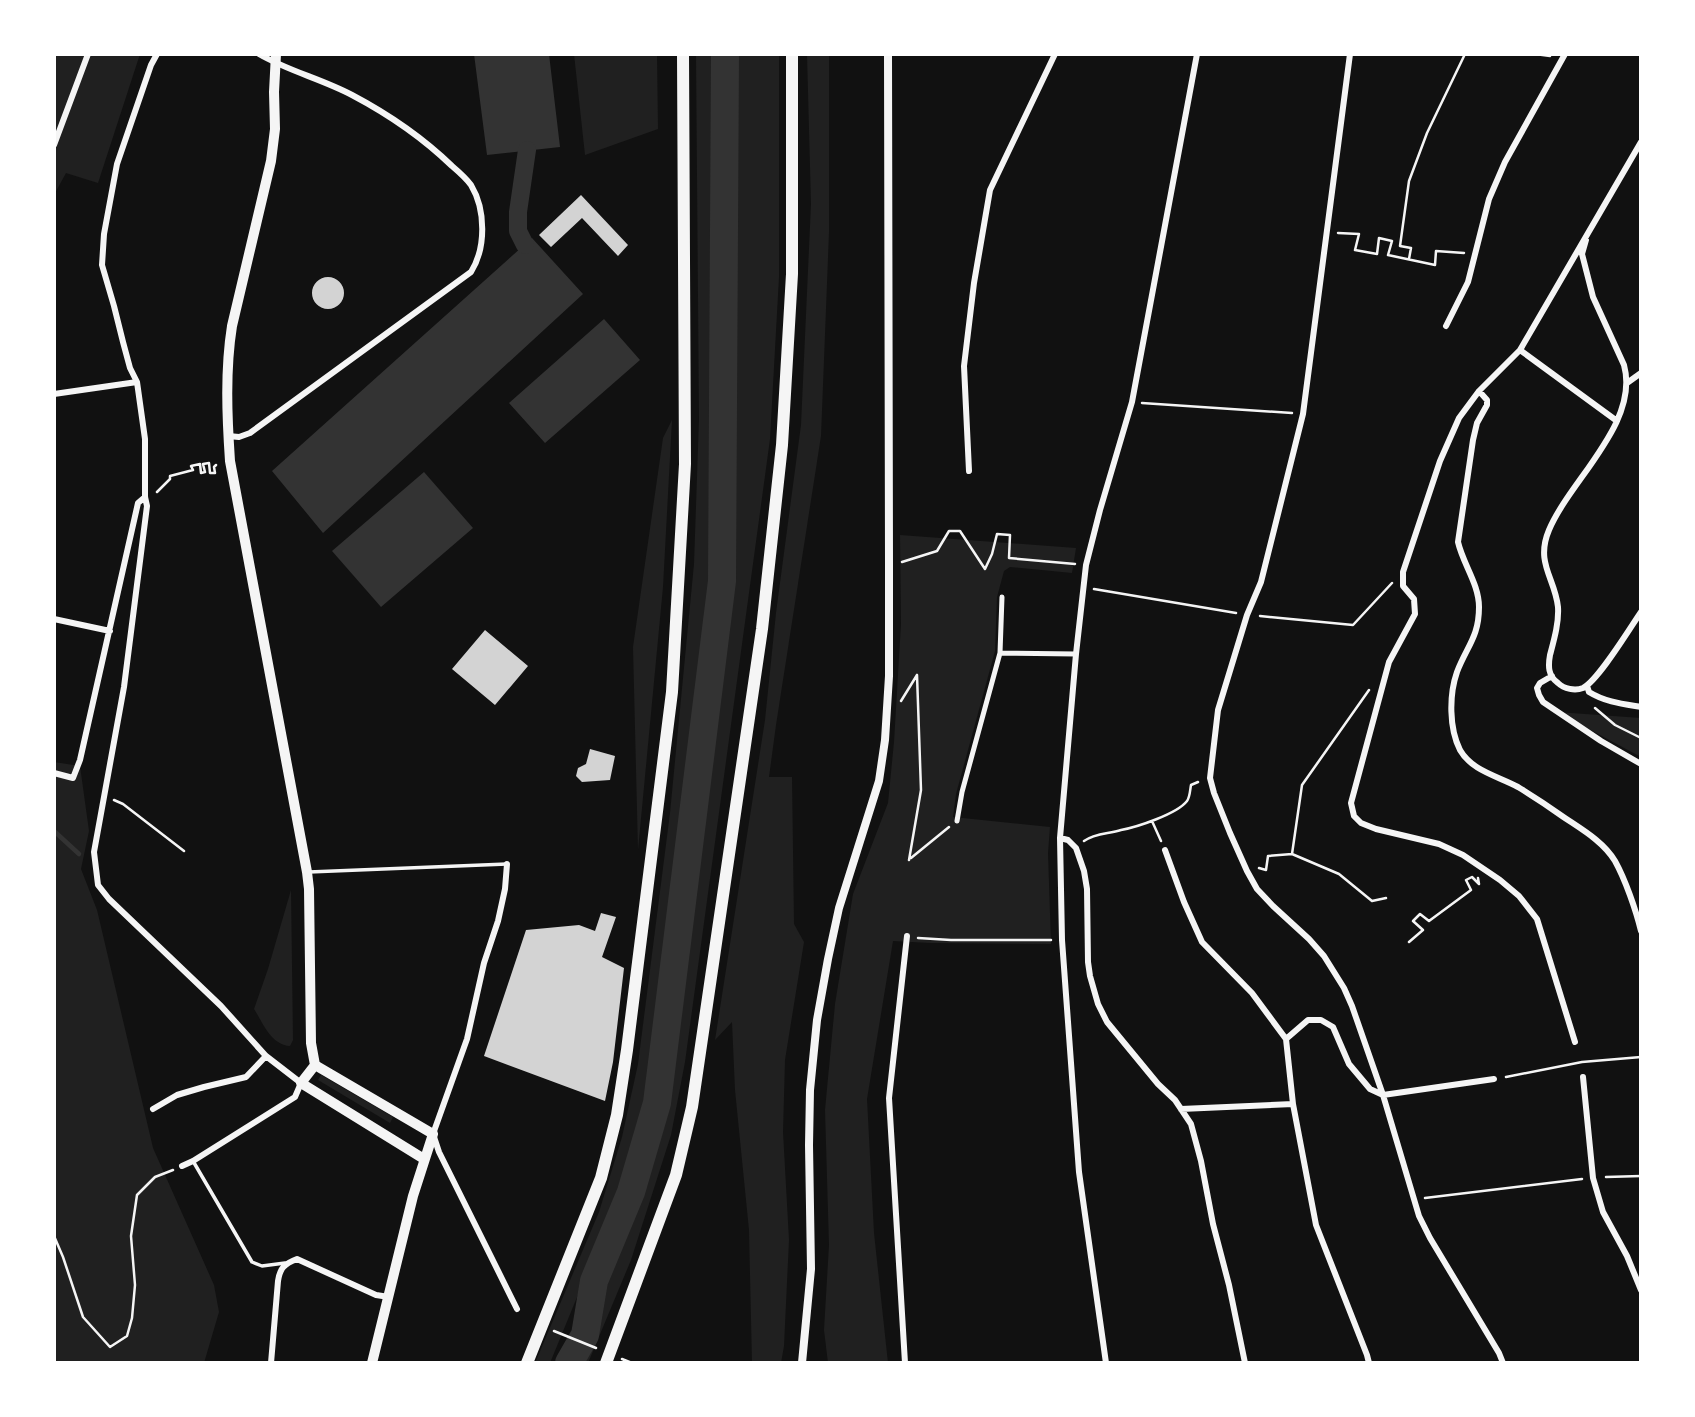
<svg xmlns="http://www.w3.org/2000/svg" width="1695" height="1417" viewBox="0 0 1695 1417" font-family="Manrope,sans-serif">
  <rect width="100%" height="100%" fill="#111"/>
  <path fill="#202020" d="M 54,54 L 140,54 L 98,183 L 66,173 L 54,195 Z
    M 574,54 L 657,54 L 658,129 L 585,155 Z
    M 696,54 L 713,54 L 711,578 L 664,962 L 648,1084 L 635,1140 L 621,1190 L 550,1363 L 535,1363 L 599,1212 L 622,1137 L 638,1064 L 670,813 L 694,564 L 699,419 Z
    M 733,54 L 779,54 L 779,277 L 770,439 L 685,1062 L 671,1135 L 631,1260 L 588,1363 L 569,1363 L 641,1186 L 665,1106 L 677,1014 L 696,892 L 733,580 L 735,348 Z
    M 807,54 L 829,54 L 829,232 L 821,436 L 776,725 L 769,777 L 792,777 L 794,924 L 804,942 L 785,1060 L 783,1132 L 789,1240 L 784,1346 L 781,1363 L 752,1363 L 749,1230 L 735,1090 L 732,1022 L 715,1040 L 765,720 L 776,613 L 801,425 L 811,204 Z
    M 672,420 L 663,587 L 638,850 L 633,647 L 663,438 Z
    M 900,535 L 1076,548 L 1072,573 L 1010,567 L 1004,571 L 997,597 L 995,651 L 956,794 L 953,817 L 1050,827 L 1048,853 L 1051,944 L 931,943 L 893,941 L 867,1099 L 874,1233 L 888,1363 L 828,1363 L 824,1330 L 829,1245 L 825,1110 L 835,1004 L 853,894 L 888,803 L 894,742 L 901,624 Z
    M 1557,712 L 1641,718 L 1641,757 Z
    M 54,762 L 80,766 L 89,831 L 81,869 L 97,910 L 153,1148 L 214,1285 L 219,1312 L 204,1363 L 54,1363 Z
    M 291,890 L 293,1040 L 290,1046 C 271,1045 263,1023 254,1009 L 268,969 Z
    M 321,1075 L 393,1117 L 390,1123 L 318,1080 Z"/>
  <path fill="#333" d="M 474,54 L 549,54 L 560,147 L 487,155 Z
    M 532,238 L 583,294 L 323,533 L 272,471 Z
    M 604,319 L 640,360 L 545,443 L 509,403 Z
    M 424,472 L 473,528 L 381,607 L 332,551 Z"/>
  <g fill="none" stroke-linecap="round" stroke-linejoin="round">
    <path stroke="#333" stroke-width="4.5" d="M 54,831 L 79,854"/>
    <path stroke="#333" stroke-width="18" d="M 525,245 L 518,231 L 518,212 L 527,150"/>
    <path stroke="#333" stroke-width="28" d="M 569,1363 L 585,1335 L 594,1281 L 631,1192 L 657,1103 L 722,581 L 725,54"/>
  </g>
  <path fill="#d3d3d3" d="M 581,195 L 628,245 L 618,256 L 582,218 L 551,247 L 539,235 Z
    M312 293a16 16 0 1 1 32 0a16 16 0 1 1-32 0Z
    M 485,630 L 528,666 L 495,705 L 452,669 Z
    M 590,749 L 615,756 L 610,780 L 582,782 L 576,776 L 578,768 L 586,764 Z
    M 601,913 L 616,917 L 602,957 L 624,968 L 613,1062 L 605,1101 L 484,1056 L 526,930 L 579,925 L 595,931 Z"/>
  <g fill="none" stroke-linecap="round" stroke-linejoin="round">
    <path stroke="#f5f5f5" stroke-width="2.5" d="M 1535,54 L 1550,56
      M 1338,233 L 1359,234 L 1355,250 L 1377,254 L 1379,238 L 1392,241 L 1388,255 L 1435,265 L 1436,251 L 1464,253
      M 1409,259 L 1411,248 L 1400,246 L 1409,181 L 1427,133 L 1465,54
      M 1142,403 L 1292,413
      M 157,492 L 170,479 L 170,476 L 193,470 L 191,466 L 200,464 L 201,473 L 205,472 L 203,464 L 209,463 L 210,473 L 215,473 L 214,467 L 216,465
      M 902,562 L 937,551 L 949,531 L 960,531 L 985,569 L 992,554 L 997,534 L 1010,535 L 1009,558 L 1075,564
      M 1094,589 L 1236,613
      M 1260,616 L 1353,625 L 1392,583
      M 1369,690 L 1302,785 L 1292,854 L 1339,874 L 1372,901 L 1386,898
      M 901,701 L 917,675
      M 1595,708 L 1615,725 L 1641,738
      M 114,800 L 123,804 L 184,851
      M 1152,821 L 1161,841
      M 1084,841 C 1095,833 1108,834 1121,830 C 1137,827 1177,814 1187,801 C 1190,797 1190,790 1191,785 L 1198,782
      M 911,858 L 949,827
      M 909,860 L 921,790 L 917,675
      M 1259,868 L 1266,870 L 1268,856 L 1292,854
      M 918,938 L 951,940 L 1051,940
      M 1409,942 L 1423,930 L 1413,921 L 1420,914 L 1429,921 L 1471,890 L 1466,880 L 1472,877 L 1479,884 L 1478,878
      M 1506,1077 L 1582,1062 L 1641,1057
      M 1606,1177 L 1641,1176
      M 1425,1198 L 1582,1179
      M 54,1236 L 63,1257 L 83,1317 L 110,1347 L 127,1336 L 132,1318 L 135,1285 L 131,1236 L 137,1195 L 155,1177 L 173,1170
      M 554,1331 L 596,1348
      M 622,1359 L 632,1363"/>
    <path stroke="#f5f5f5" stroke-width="3.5" d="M 309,872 L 507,864
      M 193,1161 L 252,1262 L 262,1266 L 285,1263"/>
    <path stroke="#f5f5f5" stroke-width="5" d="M 1000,653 L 1076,654
      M 957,821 L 962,792 L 1000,653 L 1002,597"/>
    <path stroke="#f5f5f5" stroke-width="6" d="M 157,54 L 151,65 L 117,164 L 104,234 L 102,265 L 114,306 L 123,342 L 130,368 L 137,382 L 145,439 L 145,497 L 147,506 L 124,687 L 94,852 L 98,885 L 109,899 L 221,1006 L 266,1056 L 301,1083 L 295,1097 L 193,1161 L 182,1166
      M 1350,54 L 1303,414 L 1261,582 L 1247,615 L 1218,710 L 1210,778 L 1214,793 L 1230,833 L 1247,871 L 1257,889 L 1273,906 L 1309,939 L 1324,956 L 1344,988 L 1352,1006 L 1383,1095 L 1419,1216 L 1430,1238 L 1499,1353 L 1503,1363
      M 54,145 L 88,54
      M 1586,240 L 1582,254 L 1593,297 L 1624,365 C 1640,423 1570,480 1549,530 C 1535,563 1555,578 1558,607 C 1559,623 1554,640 1550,655 C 1548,666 1548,676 1558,683 C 1564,689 1575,691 1583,688 C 1598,681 1630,628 1641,612
      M 1446,326 L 1468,282 L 1489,199 L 1505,162 L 1565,54
      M 1520,350 L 1617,421
      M 1627,383 L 1641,373
      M 1479,391 L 1487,400 L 1487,405 L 1477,423 L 1473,440 L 1458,542 C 1463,564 1479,584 1479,607 C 1479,637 1467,646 1457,672 C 1449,695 1449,728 1460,750 C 1472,771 1498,776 1518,787 C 1533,796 1548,806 1562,816 C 1581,829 1603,841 1615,861 C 1625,879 1636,910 1641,931
      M 54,394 L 137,382
      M 228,436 L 239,437 L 250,433 L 471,272 C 486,248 486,210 471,185 C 466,178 459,172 452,166 C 423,138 388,114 352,95 C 322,79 288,71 259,54
      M 969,471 L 964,366 L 974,283 L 990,190 L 1055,54
      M 54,619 L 110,631
      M 1552,676 L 1540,683 L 1537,688 L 1539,695 L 1543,702 L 1601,741 L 1641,764
      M 1587,686 L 1589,692 C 1605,702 1623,704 1641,707
      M 54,773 L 73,778 L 80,760 L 138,503 L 145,497
      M 1060,838 L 1068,840 L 1076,848 L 1084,871 L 1087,889 L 1088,962 L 1090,976 L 1098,1004 L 1107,1022 L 1158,1084 L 1175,1100 L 1191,1124 L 1201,1161 L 1213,1224 L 1229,1285 L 1245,1363
      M 1165,850 L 1184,902 L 1202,942 L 1252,993 L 1286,1039 L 1293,1104 L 1316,1225 L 1367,1355 L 1369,1363
      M 507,864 L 505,889 L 498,921 L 484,963 L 467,1039 L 433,1134 L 439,1152 L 517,1309
      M 1286,1039 L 1308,1020 L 1321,1020 L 1333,1027 L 1349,1064 L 1370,1089 L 1383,1095 L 1494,1079
      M 1575,1042 L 1537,919 L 1519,896 L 1500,880 L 1463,855 L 1439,844 L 1376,829 L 1361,823 L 1354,816 L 1351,803 L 1389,662 L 1415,614 L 1414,599 L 1403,586 L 1403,572 L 1440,461 L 1459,418 L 1479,391 L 1520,350 L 1641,142
      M 1583,1077 L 1593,1178 L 1603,1212 L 1627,1256 L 1641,1290
      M 153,1109 L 177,1095 L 204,1087 L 246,1077 L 266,1056
      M 1181,1109 L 1293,1104
      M 271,1363 L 278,1281 C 280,1268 284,1264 297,1259 L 376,1295 L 389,1297
      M 905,1363 L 889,1098 L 907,936
      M 1106,1363 L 1079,1172 L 1062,940 L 1060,838 L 1076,654 L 1086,565 L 1100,510 L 1132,402 L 1197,54"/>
    <path stroke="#f5f5f5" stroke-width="8" d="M 802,1363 L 811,1269 L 809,1145 L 810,1090 L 817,1020 L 828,959 L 839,908 L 879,781 L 885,740 L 889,676 L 889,565 L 888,54"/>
    <path stroke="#f5f5f5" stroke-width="10" d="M 276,54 L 274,92 L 275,129 L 271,161 L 232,326 C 225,370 227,417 230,461 L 307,872 L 309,889 L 311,1043 L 315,1065
      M 315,1065 L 433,1134 L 413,1196 L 372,1363
      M 315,1065 L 301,1083 L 424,1159"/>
    <path stroke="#f5f5f5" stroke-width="12" d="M 527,1363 L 601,1178 L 617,1115 L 627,1050 L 672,692 L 685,464 L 683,54
      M 606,1363 L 676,1175 L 692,1107 L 762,629 L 782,445 L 792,274 L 792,54"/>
  </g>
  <rect width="1695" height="1417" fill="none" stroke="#ffffff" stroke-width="112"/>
</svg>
